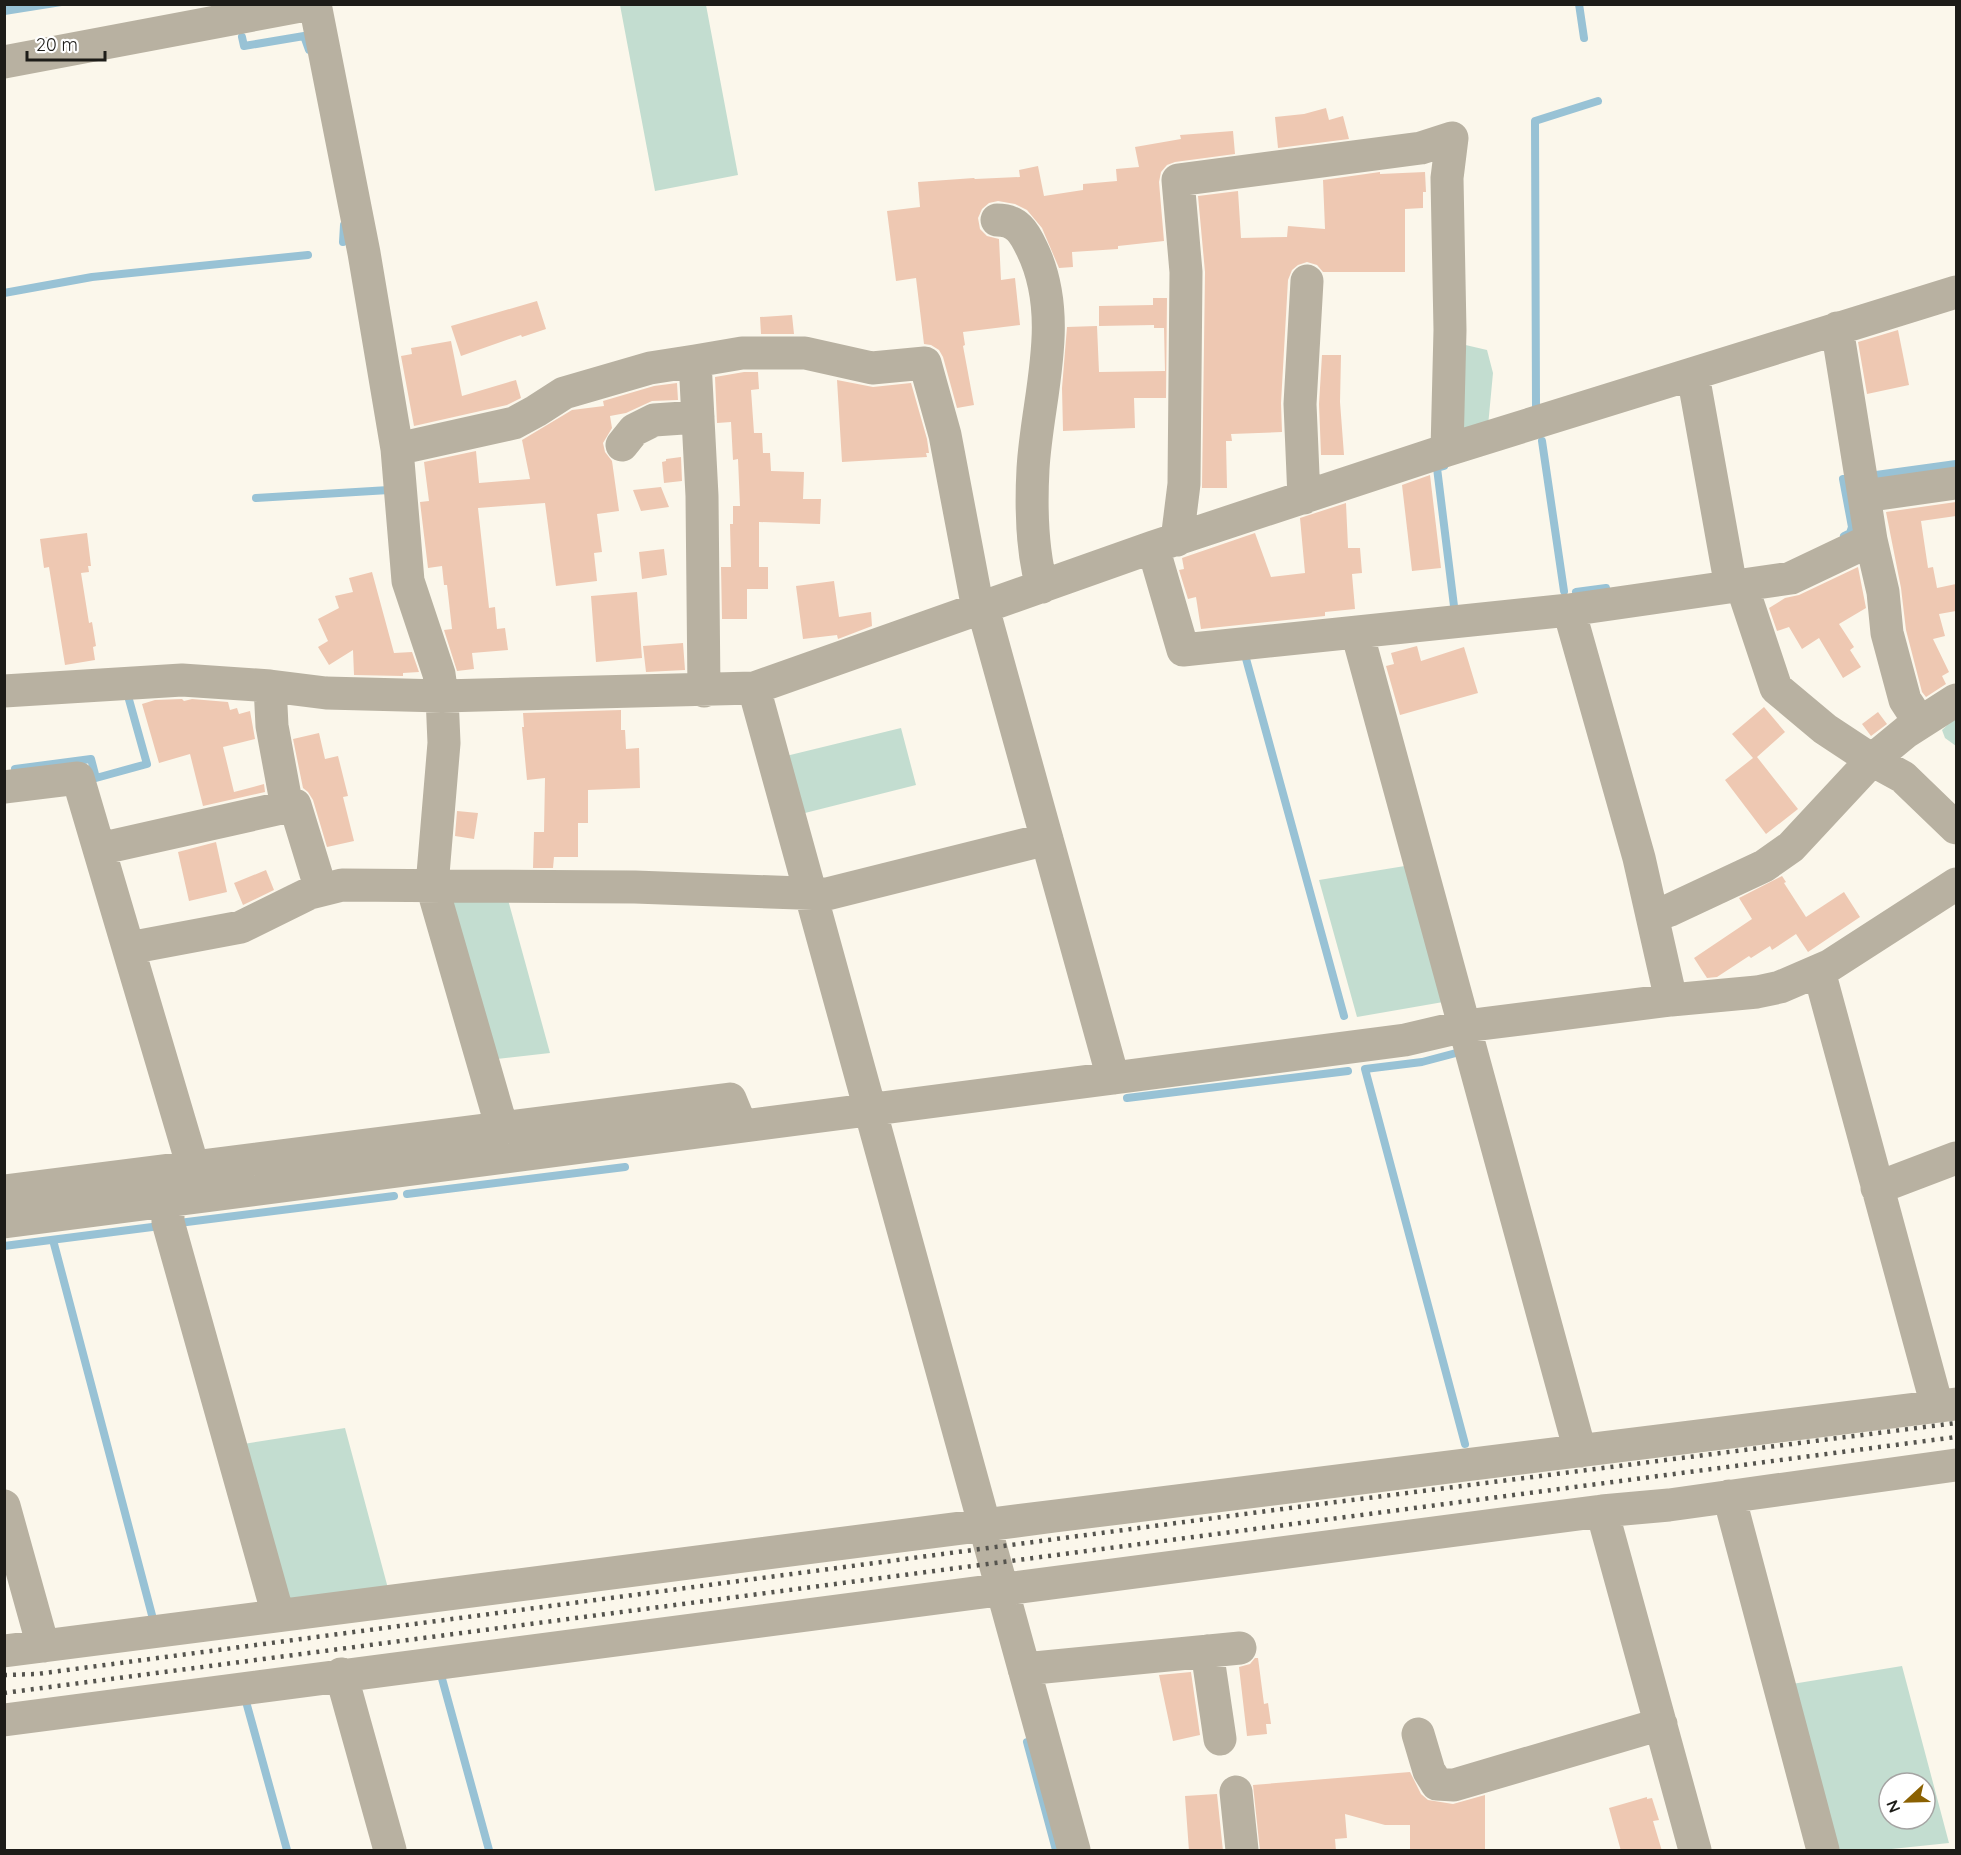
<svg xmlns="http://www.w3.org/2000/svg" width="1961" height="1855" viewBox="0 0 1961 1855" font-family="Quicksand,sans-serif">
  <rect width="100%" height="100%" fill="#fbf7eb"/>
  <path fill="#c3ddd0" fill-rule="evenodd" d="M 620,5 L 706,5 L 738,175 L 655,191 Z
    M 1457,343 L 1487,350 L 1493,373 L 1488,426 L 1469,432 L 1454,427 Z
    M 1956,717 L 1956,746 L 1945,738 L 1942,730 Z
    M 901,728 L 916,785 L 801,814 L 786,756 Z
    M 1411,865 L 1449,1001 L 1357,1017 L 1319,880 Z
    M 449,895 L 507,896 L 550,1053 L 488,1060 Z
    M 345,1428 L 389,1592 L 293,1604 L 279,1596 L 237,1445 Z
    M 1902,1666 L 1949,1843 L 1882,1850 L 1830,1850 L 1786,1685 ZM 1889,1783 L 1925,1783 L 1925,1819 L 1889,1819 Z"/>
  <path fill="#98c2d5" d="M 5,4 L 68,4 L 68,5 L 5,15 Z"/>
  <g fill="none" stroke-linecap="round" stroke-linejoin="round">
    <path stroke="#98c2d5" stroke-width="8" d="M 1579,4 L 1584,38
      M 242,37 L 244,46 L 304,36 L 309,50
      M 343,242 L 344,225
      M 4,293 L 92,277 L 308,255
      M 1536,407 L 1535,121 L 1598,101
      M 1542,441 L 1564,591
      M 1444,466 L 1437,468 L 1454,606
      M 1876,475 L 1956,464
      M 256,498 L 389,490
      M 1844,536 L 1850,533 L 1852,527 L 1843,479 L 1850,479
      M 1578,598 L 1576,592 L 1606,588
      M 1245,655 L 1344,1016
      M 15,769 L 91,759 L 96,778 L 147,764 L 128,696
      M 1456,1053 L 1422,1062 L 1365,1069 L 1465,1444
      M 1127,1098 L 1348,1071
      M 407,1194 L 625,1167
      M 179,1223 L 394,1196
      M 53,1240 L 153,1619
      M 4,1246 L 160,1226
      M 441,1675 L 489,1850
      M 245,1698 L 287,1850
      M 1027,1742 L 1056,1850"/>
  </g>
  <path fill="#eec8b2" d="M 1326,108 L 1329,120 L 1343,116 L 1349,139 L 1278,148 L 1275,117 L 1304,114 Z
    M 1233,131 L 1235,154 L 1175,162 L 1167,165 L 1161,172 L 1159,182 L 1164,241 L 1118,246 L 1118,249 L 1072,252 L 1073,267 L 1059,268 L 1042,228 L 1027,210 L 1015,204 L 998,201 L 989,203 L 982,209 L 978,218 L 980,229 L 987,236 L 999,239 L 1001,280 L 1015,278 L 1020,325 L 963,332 L 965,345 L 963,346 L 974,405 L 957,408 L 943,357 L 939,350 L 931,345 L 924,344 L 916,278 L 896,281 L 887,211 L 920,207 L 918,182 L 974,178 L 975,179 L 1020,177 L 1019,170 L 1038,166 L 1044,196 L 1083,190 L 1083,184 L 1117,181 L 1116,169 L 1139,167 L 1135,147 L 1181,139 L 1180,135 Z
    M 1380,172 L 1380,174 L 1425,172 L 1426,192 L 1423,192 L 1423,208 L 1405,209 L 1405,272 L 1323,272 L 1317,265 L 1307,262 L 1298,265 L 1292,270 L 1288,280 L 1281,403 L 1282,432 L 1231,434 L 1232,441 L 1226,441 L 1227,488 L 1202,488 L 1205,272 L 1198,196 L 1238,191 L 1241,238 L 1287,237 L 1288,226 L 1325,229 L 1323,180 Z
    M 1153,298 L 1167,298 L 1166,398 L 1134,398 L 1135,428 L 1063,431 L 1062,388 L 1067,327 L 1097,326 L 1099,372 L 1165,371 L 1164,328 L 1154,328 L 1154,325 L 1099,326 L 1099,306 L 1153,305 Z
    M 537,301 L 546,329 L 522,337 L 521,335 L 461,356 L 451,326 Z
    M 792,315 L 794,334 L 761,334 L 760,317 Z
    M 1898,330 L 1909,385 L 1867,394 L 1858,342 Z
    M 451,341 L 462,396 L 516,380 L 521,398 L 507,405 L 414,426 L 401,356 L 412,354 L 411,348 Z
    M 1322,355 L 1341,355 L 1340,402 L 1344,455 L 1321,455 L 1319,404 Z
    M 744,372 L 758,372 L 759,389 L 751,390 L 754,433 L 762,433 L 763,453 L 770,453 L 771,471 L 804,472 L 803,499 L 821,499 L 820,524 L 759,522 L 759,567 L 768,567 L 768,589 L 747,589 L 747,619 L 722,619 L 721,567 L 731,567 L 730,524 L 733,524 L 733,506 L 740,506 L 738,459 L 733,460 L 731,422 L 717,423 L 715,377 Z
    M 837,380 L 873,387 L 911,383 L 927,439 L 929,453 L 926,453 L 927,457 L 842,462 Z
    M 677,383 L 678,400 L 652,401 L 626,413 L 610,416 L 612,428 L 603,443 L 605,452 L 612,461 L 619,511 L 597,514 L 602,552 L 594,553 L 597,581 L 556,586 L 545,503 L 478,508 L 489,608 L 495,607 L 497,629 L 505,628 L 508,650 L 472,653 L 474,669 L 457,671 L 444,630 L 452,629 L 447,585 L 444,585 L 442,566 L 428,568 L 420,502 L 429,501 L 424,462 L 476,451 L 479,483 L 530,479 L 522,440 L 572,410 L 604,406 L 603,401 L 654,386 Z
    M 681,457 L 682,481 L 664,483 L 662,462 L 666,461 L 666,459 Z
    M 1430,475 L 1441,568 L 1412,571 L 1402,485 Z
    M 661,487 L 669,507 L 641,511 L 633,490 Z
    M 1956,502 L 1956,516 L 1921,521 L 1928,568 L 1933,567 L 1937,588 L 1956,584 L 1956,611 L 1939,614 L 1945,636 L 1933,639 L 1949,672 L 1942,676 L 1946,684 L 1926,697 L 1922,692 L 1906,630 L 1901,588 L 1886,512 Z
    M 1346,503 L 1348,548 L 1360,548 L 1362,573 L 1352,574 L 1355,609 L 1325,612 L 1325,616 L 1201,629 L 1196,597 L 1188,599 L 1179,570 L 1184,569 L 1182,558 L 1255,533 L 1271,577 L 1305,573 L 1300,518 Z
    M 87,533 L 91,566 L 88,566 L 89,572 L 81,573 L 89,623 L 92,622 L 96,646 L 93,647 L 95,660 L 65,665 L 49,567 L 44,568 L 40,539 Z
    M 664,549 L 667,575 L 642,579 L 639,552 Z
    M 1858,567 L 1866,608 L 1839,624 L 1854,647 L 1850,650 L 1861,667 L 1843,678 L 1819,638 L 1802,649 L 1789,627 L 1777,631 L 1769,608 L 1785,598 L 1799,595 Z
    M 372,572 L 394,653 L 412,652 L 419,672 L 403,673 L 403,676 L 354,675 L 353,650 L 329,665 L 318,647 L 328,641 L 318,619 L 339,608 L 335,596 L 353,592 L 349,578 Z
    M 834,581 L 839,617 L 871,612 L 872,626 L 838,639 L 837,635 L 803,639 L 796,586 Z
    M 637,592 L 642,658 L 596,662 L 591,596 Z
    M 683,643 L 685,670 L 646,672 L 643,646 Z
    M 1417,646 L 1421,661 L 1464,647 L 1478,693 L 1400,715 L 1386,666 L 1394,664 L 1391,653 Z
    M 182,699 L 184,701 L 192,699 L 228,702 L 230,710 L 237,708 L 239,714 L 250,711 L 255,739 L 223,747 L 234,792 L 264,784 L 265,792 L 203,806 L 190,754 L 159,763 L 142,704 L 155,700 Z
    M 1764,707 L 1785,732 L 1757,757 L 1798,809 L 1766,834 L 1725,780 L 1753,758 L 1732,734 Z
    M 621,710 L 621,730 L 625,730 L 626,749 L 639,748 L 640,788 L 588,790 L 588,823 L 578,823 L 578,857 L 554,857 L 553,868 L 533,868 L 534,832 L 544,832 L 545,778 L 527,780 L 522,727 L 524,727 L 523,713 Z
    M 1878,712 L 1887,724 L 1871,736 L 1862,724 Z
    M 319,733 L 325,759 L 338,756 L 348,796 L 343,797 L 354,841 L 327,847 L 313,800 L 308,792 L 303,788 L 293,739 Z
    M 457,811 L 478,813 L 474,839 L 455,836 Z
    M 216,842 L 227,892 L 189,901 L 178,852 Z
    M 266,870 L 274,890 L 243,905 L 234,883 Z
    M 1782,876 L 1786,882 L 1784,883 L 1806,917 L 1844,892 L 1860,917 L 1808,952 L 1796,934 L 1772,950 L 1770,946 L 1751,958 L 1749,956 L 1717,977 L 1707,978 L 1694,958 L 1752,919 L 1739,898 Z
    M 1255,1658 L 1258,1658 L 1264,1704 L 1268,1703 L 1271,1724 L 1266,1724 L 1267,1734 L 1247,1736 L 1239,1667 L 1250,1664 Z
    M 1191,1672 L 1200,1735 L 1173,1741 L 1159,1675 Z
    M 1410,1772 L 1421,1794 L 1428,1800 L 1453,1804 L 1485,1795 L 1485,1851 L 1410,1851 L 1410,1825 L 1385,1825 L 1345,1814 L 1347,1838 L 1335,1839 L 1336,1851 L 1260,1851 L 1253,1785 Z
    M 1217,1794 L 1223,1851 L 1189,1851 L 1185,1796 Z
    M 1647,1797 L 1647,1799 L 1652,1798 L 1659,1820 L 1653,1821 L 1662,1851 L 1621,1851 L 1609,1808 Z"/>
  <g fill="none" stroke-linecap="round" stroke-linejoin="round">
    <path stroke="#b8b1a1" stroke-width="33" d="M 315,4 L 364,253 L 397,449 L 408,581 L 439,674 L 442,696 L 444,743 L 432,886 L 510,1156
      M 4,62 L 311,4
      M 997,220 C 1017,220 1024,232 1032,249 C 1066,319 1037,397 1033,469 C 1031,506 1032,551 1042,587
      M 1837,328 L 1864,496
      M 695,361 L 702,496 L 704,691
      M 1693,375 L 1731,587
      M 622,445 L 634,430 L 654,420 L 698,417
      M 397,449 L 514,423 L 536,411 L 564,393 L 650,368 L 695,361 L 742,353 L 805,353 L 872,368 L 925,363 L 945,435 L 978,609
      M 1304,498 L 1300,404 L 1307,281
      M 1177,540 L 1184,484 L 1186,272 L 1178,180 L 1421,148 L 1452,138 L 1447,178 L 1450,330 L 1447,450
      M 1871,540 L 1883,592 L 1887,633 L 1905,700 L 1920,723
      M 1153,547 L 1183,650 L 1569,610 L 1791,578 L 1871,540 L 1864,496 L 1956,483
      M 1742,586 L 1776,688 L 1825,729 L 1872,760 L 1903,777 L 1956,828
      M 983,608 L 1113,1078
      M 1569,610 L 1639,858 L 1671,1000
      M 1357,632 L 1580,1451
      M 270,686 L 272,726 L 287,807
      M 754,688 L 1074,1850
      M 4,691 L 182,680 L 270,686 L 326,693 L 442,696 L 754,688 L 1153,547 L 1447,450 L 1956,292
      M 4,787 L 78,778 L 193,1167
      M 99,849 L 295,805 L 321,890
      M 1652,916 L 1670,910 L 1764,866 L 1791,847 L 1872,760 L 1906,732 L 1956,700
      M 129,948 L 241,927 L 310,893 L 342,885 L 635,887 L 827,894 L 1047,839
      M 1819,971 L 1937,1406
      M 168,1179 L 168,1222 L 278,1615
      M 1877,1188 L 1956,1158
      M 4,1191 L 730,1099 L 741,1126
      M 4,1222 L 1405,1040 L 1465,1026 L 1671,1000 L 1757,992 L 1780,987 L 1829,966 L 1956,884
      M 1729,1496 L 1823,1850
      M 4,1506 L 43,1646
      M 1602,1511 L 1695,1850
      M 4,1651 L 1055,1516 L 1956,1404
      M 1207,1651 L 1220,1739
      M 1024,1669 L 1240,1648
      M 341,1674 L 390,1850
      M 4,1720 C 537,1647 1070,1582 1602,1511 L 1669,1505 L 1956,1465
      M 1418,1734 L 1429,1771 L 1437,1784 L 1454,1785 L 1661,1724
      M 1236,1792 L 1242,1850"/>
    <path stroke="#55544e" stroke-width="4.5" stroke-dasharray="3 6" stroke-linecap="butt" d="M 4,1675 L 37,1674 L 1305,1506 L 1956,1423
      M 4,1693 L 1956,1437"/>
  </g>
  <rect width="1961" height="1855" fill="none" stroke="#1d1c18" stroke-width="12"/>
  <g transform="translate(1907 1801) rotate(248)"><circle r="28" fill="#ffffff" stroke="#a5a4a3" stroke-width="1.5"/>
  <path d="M0-4.5L10 22L0 15L-10 22Z" fill="#8b6102"/>
  <text y="-9" font-size="16" font-weight="bold" text-anchor="middle" fill="#1d1c18">N</text>
  </g>
  <path d="M27 51v9h78v-9" fill="none" stroke="#1d1c18" stroke-width="3"/>
  <text x="36" y="51" font-size="18" fill="#1d1c18" stroke="#ffffff" stroke-width="4.5" paint-order="stroke">20 m</text>
</svg>
